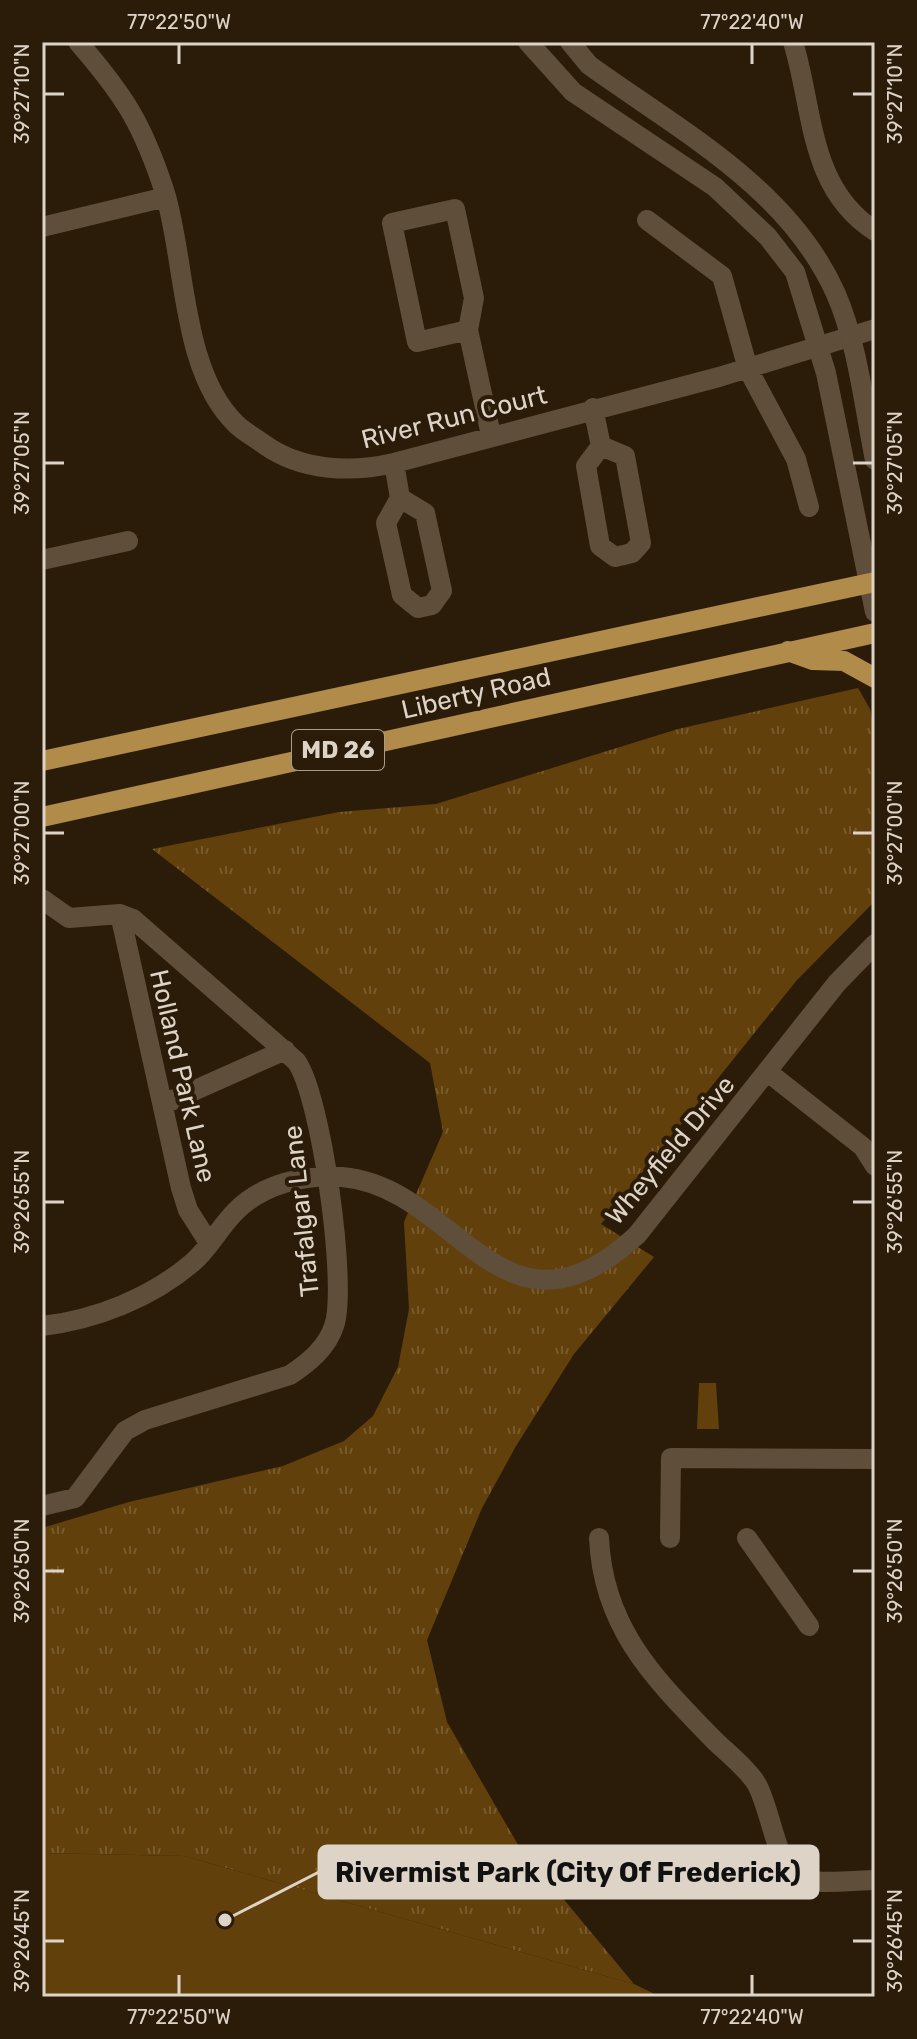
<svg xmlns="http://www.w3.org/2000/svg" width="917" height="2039" viewBox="0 0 917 2039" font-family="Rubik,sans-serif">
  <defs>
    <pattern id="grass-tufts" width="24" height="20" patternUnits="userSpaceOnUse" patternTransform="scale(2)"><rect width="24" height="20" fill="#62400b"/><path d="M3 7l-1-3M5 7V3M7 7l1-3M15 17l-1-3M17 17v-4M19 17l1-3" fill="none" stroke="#785b2d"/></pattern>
  </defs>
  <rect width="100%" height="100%" fill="#2b1c09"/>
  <path fill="url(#grass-tufts)" d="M 858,688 L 870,709 L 875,734 L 875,901 L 797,980 L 601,1224 L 654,1257 L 574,1354 L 516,1446 L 482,1508 L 427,1640 L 447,1722 L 517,1843 L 634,1984 L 184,1856 L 42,1853 L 42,1528 L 129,1502 L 283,1466 L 344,1441 L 373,1416 L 398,1367 L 409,1309 L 404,1222 L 443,1132 L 430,1063 L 152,849 L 339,812 L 436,804 L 678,729 Z"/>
  <path fill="#62400b" d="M 699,1383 L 716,1383 L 719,1429 L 697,1429 Z
    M 42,1853 L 184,1856 L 634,1984 L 661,1997 L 42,1997 Z"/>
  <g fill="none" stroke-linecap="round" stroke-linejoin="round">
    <path stroke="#5f4e3a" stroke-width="20" d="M 78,42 C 125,96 143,125 165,193 C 186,262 181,371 236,424 C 244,432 256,438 265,445 C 302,471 351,473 394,463 L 719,377 L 875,329
      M 793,42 C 814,110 808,188 875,231
      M 455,209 L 474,298 L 468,330 L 417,342 L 392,223 Z
      M 647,220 L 722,276 L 748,369 L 796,459 L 809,507
      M 42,227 L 166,197
      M 468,330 L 491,435
      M 593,408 L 601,446 L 586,466 L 600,546 L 615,557 L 632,553 L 641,543 L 625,456 L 601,446
      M 394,463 L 400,498 L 386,523 L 402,595 L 418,608 L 432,605 L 442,591 L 425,513 L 400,498
      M 42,560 L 128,541
      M 42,899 L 69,918 L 120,914 L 133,919 L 296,1061 C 321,1094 348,1287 334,1326 C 327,1348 308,1363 290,1375 L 145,1420 L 125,1431 L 75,1498 L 42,1506
      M 120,914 L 181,1188 L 188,1210 L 209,1243
      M 769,1073 L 863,1147 L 875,1166
      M 164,1104 L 285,1050
      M 42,1326 C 95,1320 151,1298 192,1263 C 209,1249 219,1228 235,1212 C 262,1184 305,1174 342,1177 C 459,1187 502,1359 637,1235 L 837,983 L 875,944
      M 599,1538 C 603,1628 654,1678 713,1739 C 726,1752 746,1767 756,1783 C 769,1803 777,1866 796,1877 C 811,1886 857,1880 875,1880
      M 670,1538 L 671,1458 L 875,1459
      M 747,1538 L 809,1626"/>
    <path stroke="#5f4e3a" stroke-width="20" d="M 528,42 L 573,92 L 715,187 L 768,237 L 795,272 L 826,373 L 875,612
      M 570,42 L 589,65 C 679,130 789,188 836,294 C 858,345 864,406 875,460"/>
    <path stroke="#b18b49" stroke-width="20" d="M 788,651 L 813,660 L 844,661 L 875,678
      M 42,761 L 875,582
      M 42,817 L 875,633"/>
  </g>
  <path fill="none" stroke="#ddd3c7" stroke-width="3" d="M 179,44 L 179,64M 752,44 L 752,64M 44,94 L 64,94M 853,94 L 873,94M 44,463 L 64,463M 853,463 L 873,463M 44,833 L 64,833M 853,833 L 873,833M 44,1202 L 64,1202M 853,1202 L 873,1202M 44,1571 L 64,1571M 853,1571 L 873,1571M 44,1941 L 64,1941M 853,1941 L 873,1941M 179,1975 L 179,1995M 752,1975 L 752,1995"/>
  <g text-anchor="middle" stroke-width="8" stroke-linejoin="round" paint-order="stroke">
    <rect fill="#2b1c09" stroke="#a89c8e" stroke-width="2" x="292" y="730" width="92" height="40" rx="6"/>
    <g font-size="24" font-weight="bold" fill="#ddd3c7">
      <text x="338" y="758">MD 26</text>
    </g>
    <g font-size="26" fill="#ddd3c7" stroke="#2b1c09">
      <text transform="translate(454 417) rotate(-14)" y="9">River Run Court</text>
      <text transform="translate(476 693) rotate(-13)" y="9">Liberty Road</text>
      <text transform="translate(183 1076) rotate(77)" y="9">Holland Park Lane</text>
      <text transform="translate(670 1150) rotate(-50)" y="9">Wheyfield Drive</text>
      <text transform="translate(301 1211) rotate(-96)" y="9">Trafalgar Lane</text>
    </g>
  </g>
  <path fill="none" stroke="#ddd3c7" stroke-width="3" d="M225 1920L319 1872"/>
  <circle fill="#ddd3c7" stroke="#2b1c09" stroke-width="3" cx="225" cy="1920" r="8"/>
  <rect fill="#ddd3c7" stroke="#ddd3c7" stroke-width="3" x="319" y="1846" width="499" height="52" rx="8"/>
  <g font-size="28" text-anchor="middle" font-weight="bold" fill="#111">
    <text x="568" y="1882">Rivermist Park (City Of Frederick)</text>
  </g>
  <rect width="917" height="2039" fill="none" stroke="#2b1c09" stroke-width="88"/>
  <rect x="44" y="44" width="829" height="1951" fill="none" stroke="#ddd3c7" stroke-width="3"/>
  <g font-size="20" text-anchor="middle" fill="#ddd3c7">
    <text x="179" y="29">77°22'50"W</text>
    <text x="752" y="29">77°22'40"W</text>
    <text transform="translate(22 94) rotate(-90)" y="7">39°27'10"N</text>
    <text transform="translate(895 94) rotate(-90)" y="7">39°27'10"N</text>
    <text transform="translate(22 463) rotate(-90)" y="7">39°27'05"N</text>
    <text transform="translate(895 463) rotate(-90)" y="7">39°27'05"N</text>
    <text transform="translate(22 833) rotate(-90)" y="7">39°27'00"N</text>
    <text transform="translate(895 833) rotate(-90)" y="7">39°27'00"N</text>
    <text transform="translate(22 1202) rotate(-90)" y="7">39°26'55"N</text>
    <text transform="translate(895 1202) rotate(-90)" y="7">39°26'55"N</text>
    <text transform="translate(22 1571) rotate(-90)" y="7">39°26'50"N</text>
    <text transform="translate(895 1571) rotate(-90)" y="7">39°26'50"N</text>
    <text transform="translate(22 1941) rotate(-90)" y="7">39°26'45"N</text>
    <text transform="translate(895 1941) rotate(-90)" y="7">39°26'45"N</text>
    <text x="179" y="2024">77°22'50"W</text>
    <text x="752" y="2024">77°22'40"W</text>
  </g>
</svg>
